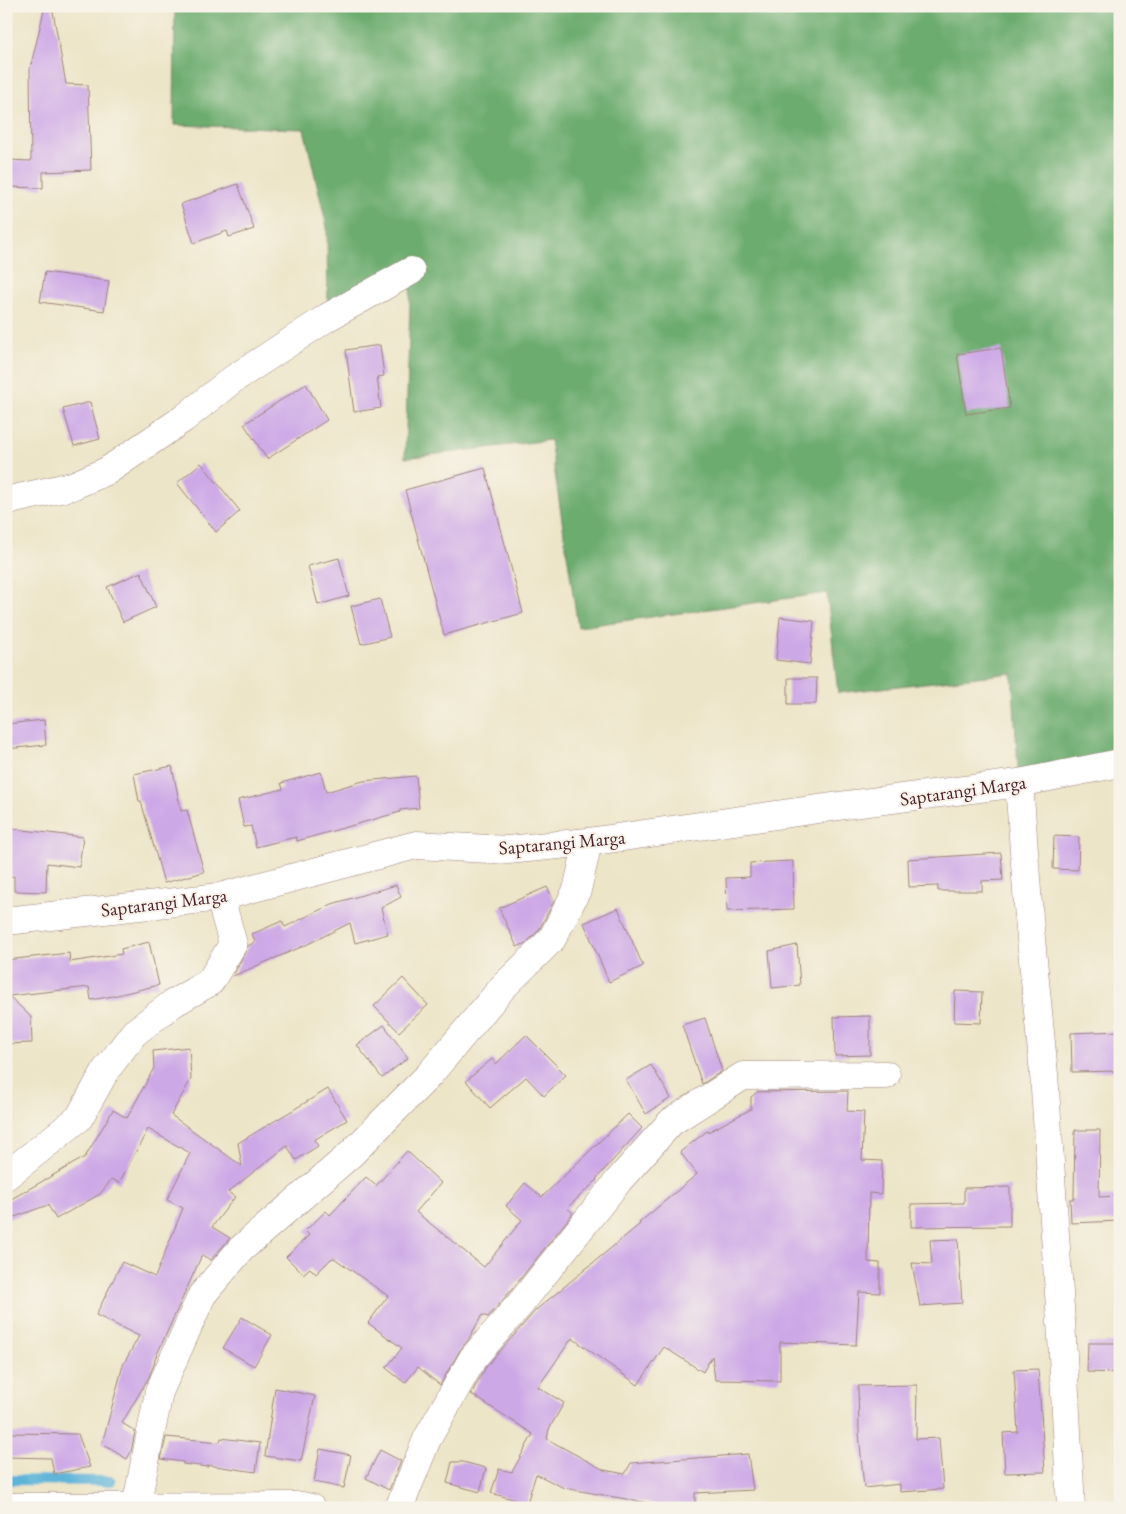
<svg xmlns="http://www.w3.org/2000/svg" width="1126" height="1514" viewBox="0 0 1126 1514" font-family="'EB Garamond',serif">
  <rect width="100%" height="100%" fill="#f7f3e8"/>
  <filter id="ink" filterUnits="userSpaceOnUse"><feTurbulence type="fractalNoise" baseFrequency=".02" numOctaves="2"/><feDisplacementMap in="SourceGraphic" scale="10" xChannelSelector="R" yChannelSelector="G"/><feConvolveMatrix kernelMatrix="1 2 1 2 8 2 1 2 1" color-interpolation-filters="sRGB"/></filter>
  <filter id="wash" filterUnits="userSpaceOnUse"><feTurbulence type="fractalNoise" baseFrequency=".0096" numOctaves="4" result="noise"/><feDisplacementMap in="SourceGraphic" scale="20" xChannelSelector="R" yChannelSelector="G"/><feGaussianBlur stdDeviation="1.12" result="paint"/><feColorMatrix in="noise" values="0 0 0 0 0 0 0 0 0 0 0 0 0 0 0 0 0 1.4 0 .05"/><feComposite in="paint" operator="in"/></filter>
  <g filter="url(#wash)">
    <rect width="100%" height="100%" fill="#ede5c8"/>
    <path fill="#6cac6e" stroke="#5b664c" d="M 175,6 L 1120,6 L 1120,761 L 1019,783 L 1012,673 L 838,693 L 827,593 L 578,627 L 550,440 L 405,458 L 411,272 L 328,317 L 327,227 L 304,129 L 174,125 Z"/>
    <g fill="none" stroke-linecap="round" stroke-linejoin="round">
      <path stroke="#5db4d9" stroke-width="10" d="M 6,1480 L 111,1481"/>
    </g>
    <g id="blocks">
      <path fill="#cda8e7" d="M 45,6 L 52,6 L 66,84 L 88,85 L 91,170 L 43,172 L 43,188 L 7,187 L 8,160 L 31,161 L 30,69 Z
        M 238,184 L 254,229 L 229,237 L 227,231 L 194,243 L 181,204 Z
        M 45,272 L 109,281 L 104,311 L 40,302 Z
        M 380,345 L 384,376 L 377,377 L 381,408 L 354,412 L 346,350 Z
        M 1001,348 L 1010,408 L 966,414 L 957,354 Z
        M 306,384 L 327,420 L 267,459 L 244,424 Z
        M 90,402 L 100,439 L 74,446 L 63,409 Z
        M 201,463 L 240,511 L 216,532 L 177,483 Z
        M 485,468 L 523,613 L 444,635 L 405,490 Z
        M 339,558 L 349,596 L 318,605 L 308,566 Z
        M 141,572 L 156,607 L 123,622 L 107,587 Z
        M 380,599 L 390,637 L 361,644 L 351,606 Z
        M 780,617 L 814,621 L 810,664 L 776,660 Z
        M 788,678 L 817,678 L 816,704 L 788,704 Z
        M 44,720 L 46,745 L 6,749 L 6,724 Z
        M 172,766 L 181,811 L 187,810 L 204,872 L 164,883 L 141,801 L 139,801 L 134,774 Z
        M 321,772 L 326,792 L 363,781 L 416,776 L 419,808 L 400,810 L 400,812 L 297,841 L 296,837 L 256,847 L 251,826 L 244,827 L 238,800 L 283,789 L 281,783 Z
        M 6,828 L 83,837 L 79,867 L 47,863 L 46,892 L 14,891 L 14,876 L 6,878 Z
        M 1054,836 L 1079,837 L 1078,870 L 1053,869 Z
        M 1001,853 L 1003,880 L 982,881 L 982,891 L 938,891 L 938,886 L 909,887 L 908,859 Z
        M 793,861 L 794,909 L 727,911 L 726,878 L 750,877 L 750,863 Z
        M 396,885 L 401,897 L 381,908 L 388,934 L 355,943 L 350,923 L 306,945 L 233,976 L 248,946 L 255,942 L 252,934 L 282,921 L 285,927 L 332,904 Z
        M 547,887 L 554,901 L 539,930 L 526,943 L 517,947 L 499,908 Z
        M 618,908 L 643,966 L 609,982 L 584,923 Z
        M 149,942 L 159,985 L 113,996 L 91,1000 L 89,987 L 9,996 L 31,1017 L 32,1043 L 6,1044 L 6,960 L 69,953 L 70,962 L 122,954 L 121,949 Z
        M 797,945 L 800,985 L 772,988 L 769,951 Z
        M 403,978 L 428,1005 L 399,1032 L 374,1006 Z
        M 955,991 L 982,992 L 981,1023 L 954,1022 Z
        M 870,1016 L 870,1055 L 835,1056 L 834,1017 Z
        M 705,1018 L 722,1071 L 702,1084 L 682,1025 Z
        M 384,1025 L 408,1058 L 382,1078 L 357,1045 Z
        M 1120,1031 L 1120,1071 L 1072,1072 L 1071,1033 Z
        M 526,1035 L 566,1075 L 544,1096 L 526,1077 L 490,1108 L 466,1081 L 492,1059 L 496,1064 Z
        M 189,1047 L 191,1079 L 171,1115 L 242,1166 L 238,1143 L 328,1089 L 347,1120 L 314,1140 L 318,1146 L 296,1160 L 287,1146 L 228,1192 L 235,1197 L 212,1227 L 230,1238 L 211,1260 L 202,1255 L 154,1361 L 155,1362 L 149,1377 L 122,1423 L 135,1431 L 131,1452 L 127,1459 L 102,1444 L 123,1365 L 139,1336 L 96,1315 L 122,1262 L 155,1277 L 183,1208 L 167,1200 L 190,1153 L 148,1129 L 119,1183 L 112,1179 L 100,1194 L 56,1219 L 48,1205 L 6,1220 L 6,1202 L 85,1157 L 113,1110 L 127,1118 L 154,1068 L 153,1051 Z
        M 651,1065 L 671,1098 L 646,1114 L 626,1080 Z
        M 848,1091 L 847,1111 L 864,1112 L 862,1160 L 882,1161 L 881,1194 L 869,1193 L 868,1262 L 880,1263 L 880,1293 L 859,1292 L 856,1345 L 780,1342 L 780,1381 L 715,1380 L 712,1356 L 703,1372 L 664,1347 L 638,1385 L 572,1338 L 538,1387 L 564,1403 L 549,1429 L 547,1439 L 604,1470 L 625,1474 L 631,1463 L 748,1454 L 753,1490 L 695,1493 L 695,1508 L 659,1508 L 659,1505 L 564,1488 L 536,1474 L 527,1503 L 491,1493 L 499,1469 L 512,1472 L 533,1434 L 471,1394 L 486,1367 L 536,1310 L 640,1224 L 639,1223 L 697,1174 L 680,1152 L 707,1131 L 708,1132 L 751,1109 L 751,1097 L 757,1092 Z
        M 628,1114 L 642,1128 L 596,1179 L 597,1180 L 567,1208 L 573,1213 L 509,1293 L 488,1317 L 482,1315 L 469,1339 L 460,1350 L 440,1385 L 418,1367 L 405,1383 L 386,1368 L 402,1348 L 368,1323 L 388,1296 L 334,1258 L 331,1259 L 316,1274 L 310,1268 L 303,1274 L 286,1257 L 309,1235 L 305,1231 L 326,1211 L 330,1215 L 366,1177 L 376,1186 L 407,1151 L 441,1183 L 416,1212 L 484,1267 L 522,1220 L 506,1206 L 525,1183 L 542,1197 Z
        M 1075,1130 L 1100,1130 L 1099,1197 L 1120,1196 L 1120,1221 L 1071,1223 L 1070,1199 L 1074,1199 Z
        M 1010,1187 L 1010,1226 L 911,1227 L 911,1204 L 964,1203 L 964,1188 Z
        M 958,1239 L 962,1303 L 920,1306 L 912,1263 L 932,1264 L 930,1240 Z
        M 242,1317 L 272,1335 L 254,1366 L 223,1348 Z
        M 1088,1343 L 1120,1343 L 1119,1373 L 1087,1372 Z
        M 1038,1369 L 1045,1472 L 1005,1473 L 1003,1433 L 1018,1432 L 1014,1370 Z
        M 917,1385 L 916,1439 L 939,1438 L 943,1489 L 900,1492 L 900,1484 L 864,1488 L 859,1433 L 858,1386 Z
        M 275,1388 L 315,1396 L 301,1461 L 265,1456 Z
        M 6,1433 L 78,1434 L 90,1467 L 54,1474 L 51,1458 L 6,1457 Z
        M 166,1437 L 220,1442 L 221,1438 L 260,1443 L 256,1472 L 208,1465 L 208,1467 L 183,1464 L 183,1462 L 161,1459 Z
        M 320,1449 L 351,1455 L 344,1488 L 314,1482 Z
        M 380,1450 L 401,1461 L 389,1490 L 366,1478 Z
        M 452,1462 L 463,1462 L 486,1468 L 480,1492 L 447,1483 Z"/>
    </g>
  </g>
  <g filter="url(#ink)">
    <use href="#blocks" fill-opacity="0" stroke="#9c827a" stroke-width="1"/>
    <g fill="none" stroke-linecap="round" stroke-linejoin="round">
      <g stroke="#9c827a" stroke-width="29">
        <path id="street" d="M 6,501 L 72,486 L 107,471 L 183,419 L 232,380 L 328,317 L 411,271
          M 1019,783 L 1029,918 L 1044,1074 L 1062,1337 L 1071,1508
          M 6,921 L 220,897 L 416,845 L 508,850 L 588,842 L 846,805 L 1019,783 L 1120,763
          M 6,1176 L 79,1118 L 106,1070 L 134,1033 L 172,1004 L 210,982 L 233,944 L 220,897
          M 6,1507 L 303,1506 L 311,1508
          M 136,1507 L 159,1392 L 202,1295 L 241,1249 L 351,1154 L 429,1075 L 503,987 L 552,939 L 577,890 L 588,842
          M 399,1508 L 427,1439 L 473,1358 L 521,1303 L 619,1180 L 671,1122 L 743,1076 L 886,1075"/>
      </g>
      <use href="#street" stroke="#fff" stroke-width="28"/>
    </g>
  </g>
  <g text-anchor="middle" stroke-width="4" stroke-linejoin="round" paint-order="stroke">
    <g font-size="19" fill="#4a1f2b" stroke="#f7f3e8">
      <text transform="translate(963 790) rotate(-8)" y="7">Saptarangi Marga</text>
      <text transform="translate(562 842) rotate(-5)" y="7">Saptarangi Marga</text>
      <text transform="translate(164 902) rotate(-7)" y="7">Saptarangi Marga</text>
    </g>
  </g>
  <rect width="1126" height="1514" fill="none" stroke="#f7f3e8" stroke-width="25"/>
</svg>
